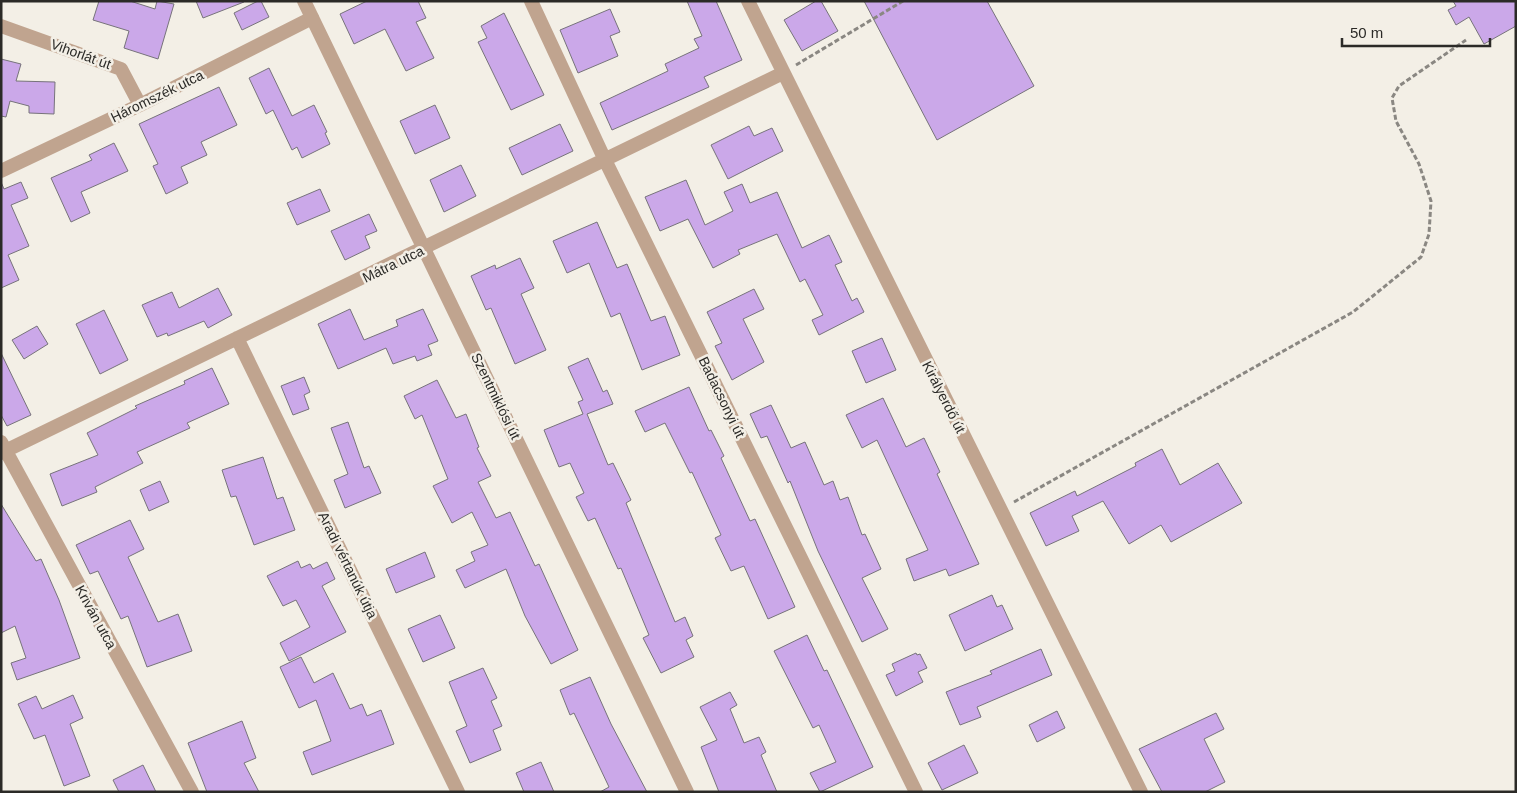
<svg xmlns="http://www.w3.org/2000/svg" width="1517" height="793" viewBox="0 0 1517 793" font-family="Arial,sans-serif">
  <rect width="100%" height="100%" fill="#f3efe6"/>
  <path fill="#cba8e9" stroke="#77737b" d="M 99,1 L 130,1 L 155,9 L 157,1 L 174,4 L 158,59 L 124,48 L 129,31 L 93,20 Z
    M 196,1 L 244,1 L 244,2 L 203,18 Z
    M 258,1 L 261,1 L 269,17 L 242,30 L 234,13 Z
    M 367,1 L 418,1 L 426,18 L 416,22 L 434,58 L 406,71 L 385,29 L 354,44 L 340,14 Z
    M 687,1 L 716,1 L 742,60 L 704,77 L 709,87 L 612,130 L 600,103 L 668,71 L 665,64 L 699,48 L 694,39 L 702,36 Z
    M 816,1 L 821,1 L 838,31 L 802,51 L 784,20 Z
    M 864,1 L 987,1 L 1034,86 L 937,140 Z
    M 1453,1 L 1516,1 L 1516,26 L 1484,44 L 1469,17 L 1456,25 L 1448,10 L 1456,6 Z
    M 610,9 L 620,32 L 610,36 L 618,56 L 578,73 L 560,30 Z
    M 504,13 L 544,95 L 511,110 L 478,42 L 487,38 L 481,26 Z
    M 1,59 L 21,64 L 16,81 L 55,82 L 54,114 L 29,113 L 29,106 L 10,101 L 6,117 L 1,116 Z
    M 269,68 L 292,116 L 314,105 L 327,132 L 325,133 L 330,144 L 302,158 L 297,147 L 292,150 L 273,110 L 266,114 L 249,78 Z
    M 219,87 L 237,125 L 201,142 L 207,155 L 181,167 L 188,183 L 166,194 L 153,166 L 158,164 L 139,124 Z
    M 435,105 L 450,138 L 415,154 L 400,121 Z
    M 560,124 L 573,151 L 522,175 L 509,148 Z
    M 749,126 L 754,136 L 772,128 L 783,151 L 728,179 L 711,145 Z
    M 114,143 L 128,171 L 81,192 L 90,213 L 71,222 L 51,178 L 92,160 L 89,155 Z
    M 461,165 L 476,196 L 444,212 L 430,180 Z
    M 686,180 L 705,225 L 733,211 L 724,192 L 742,184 L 750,203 L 777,192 L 802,248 L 829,235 L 842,262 L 835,265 L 852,301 L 857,298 L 864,312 L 819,335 L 812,320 L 823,315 L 805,279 L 800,282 L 777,234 L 738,250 L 740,254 L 713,268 L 688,219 L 660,231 L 645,197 Z
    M 1,182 L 4,189 L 21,182 L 28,198 L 11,205 L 29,246 L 8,255 L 19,280 L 1,288 Z
    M 320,189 L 330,211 L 297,225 L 287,203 Z
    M 369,214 L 377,231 L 365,236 L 370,248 L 345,260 L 331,231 Z
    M 597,222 L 617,268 L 627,264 L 651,321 L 665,316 L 680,355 L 642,370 L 620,313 L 611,317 L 589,263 L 567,273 L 553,241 Z
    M 520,258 L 534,288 L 521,294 L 546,350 L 515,364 L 491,308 L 486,310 L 471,276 L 495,265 L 496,269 Z
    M 218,288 L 232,315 L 208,328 L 204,321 L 168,336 L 167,333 L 157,337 L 142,305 L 172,292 L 179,308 Z
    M 754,289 L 764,309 L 743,319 L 764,362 L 732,380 L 715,346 L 722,343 L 707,312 Z
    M 350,309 L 364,340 L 398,326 L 396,320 L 423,309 L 438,341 L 428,345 L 432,355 L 417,361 L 415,356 L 393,364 L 386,348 L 338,369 L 318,324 Z
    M 104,310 L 128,360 L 100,374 L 76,324 Z
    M 37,326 L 48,344 L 24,359 L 12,340 Z
    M 882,338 L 896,370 L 866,383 L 852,351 Z
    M 1,353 L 31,415 L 7,426 L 1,415 Z
    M 588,358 L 603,392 L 607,390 L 613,404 L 587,414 L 608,465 L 613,463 L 631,500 L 626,503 L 675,622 L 685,617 L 693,636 L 686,640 L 694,657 L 661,673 L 643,638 L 649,635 L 621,568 L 618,569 L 595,518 L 588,521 L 576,497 L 584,493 L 570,463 L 559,467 L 544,430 L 583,414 L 578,402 L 583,400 L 568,367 Z
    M 212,368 L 229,404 L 187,423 L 190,428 L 137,452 L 143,463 L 95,487 L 97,492 L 62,506 L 50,474 L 98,455 L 87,433 L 137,408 L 135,406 L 185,384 L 184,381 Z
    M 304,377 L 310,392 L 304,395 L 309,409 L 293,415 L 281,386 Z
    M 437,380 L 456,418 L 466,414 L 479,447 L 477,448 L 491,476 L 478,482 L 496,518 L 510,512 L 535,566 L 539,564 L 578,650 L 551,664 L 525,616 L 506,569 L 465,588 L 456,570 L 475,561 L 471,552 L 488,545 L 472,512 L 452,523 L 433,486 L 448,479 L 422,415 L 415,419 L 404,396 Z
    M 689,387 L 709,431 L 711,430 L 724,456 L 721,458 L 750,521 L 755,519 L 795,607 L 768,619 L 744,566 L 731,571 L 715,538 L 721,535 L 692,472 L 690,473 L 665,423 L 645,432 L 635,411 Z
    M 883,398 L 906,447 L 924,438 L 940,472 L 937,474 L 979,564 L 949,576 L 946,569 L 914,581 L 906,559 L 928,550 L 877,440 L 862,448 L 846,415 Z
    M 771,405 L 791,448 L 805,442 L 824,485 L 833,481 L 840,500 L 848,497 L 862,535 L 865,534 L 881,569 L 862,578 L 888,629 L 862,642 L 818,551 L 790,481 L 788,483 L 767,436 L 761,438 L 750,414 Z
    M 348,422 L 364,468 L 369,466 L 381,493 L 345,508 L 334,480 L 348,474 L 331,428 Z
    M 1162,449 L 1180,485 L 1218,463 L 1242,503 L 1171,542 L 1161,525 L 1129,544 L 1103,501 L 1072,516 L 1079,531 L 1046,546 L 1030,513 L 1075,491 L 1077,496 L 1136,466 L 1135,463 Z
    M 263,457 L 277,499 L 283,497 L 295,530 L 254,545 L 236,496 L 231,497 L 222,470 Z
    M 160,481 L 169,502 L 149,511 L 140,490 Z
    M 1,504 L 36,561 L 41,559 L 59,600 L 80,658 L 17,680 L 11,663 L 26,658 L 15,626 L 1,633 Z
    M 130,520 L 144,549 L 128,557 L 158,622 L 178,614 L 192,651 L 147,667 L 128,616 L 121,619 L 98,571 L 90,574 L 76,545 Z
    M 425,552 L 435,577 L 396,593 L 386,569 Z
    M 298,561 L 301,568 L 310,564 L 313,569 L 327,562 L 335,579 L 322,586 L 346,632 L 289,661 L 280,643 L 310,627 L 296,600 L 283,606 L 267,576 Z
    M 992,595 L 997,607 L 1002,605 L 1013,629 L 965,651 L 949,615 Z
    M 440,615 L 455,648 L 423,662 L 408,629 Z
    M 807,635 L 824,671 L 827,670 L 873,767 L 820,792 L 810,773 L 836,762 L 819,725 L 813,728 L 774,651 Z
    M 1041,649 L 1052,675 L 977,707 L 981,717 L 960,725 L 946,692 L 992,674 L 990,671 Z
    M 916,653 L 917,655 L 920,654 L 927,668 L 918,672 L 923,682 L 896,696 L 886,675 L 895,671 L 892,664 Z
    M 301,657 L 314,683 L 333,673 L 350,709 L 362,704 L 367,716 L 381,710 L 394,744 L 312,775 L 303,752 L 331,741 L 316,700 L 299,708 L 280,667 Z
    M 483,668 L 497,698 L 491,701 L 502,726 L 493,730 L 501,750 L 470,763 L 456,731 L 467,726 L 449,682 Z
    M 590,677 L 611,724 L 647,792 L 600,792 L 609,787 L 574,713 L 570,715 L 560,690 Z
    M 730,692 L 737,705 L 730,709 L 744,743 L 759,737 L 766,752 L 761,755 L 777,792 L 719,792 L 701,747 L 717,740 L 700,707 Z
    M 73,695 L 83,718 L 70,724 L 90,776 L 64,786 L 45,735 L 34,739 L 18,704 L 36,696 L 42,709 Z
    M 1057,711 L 1065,728 L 1037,742 L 1029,725 Z
    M 1216,713 L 1224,729 L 1204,739 L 1225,782 L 1205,792 L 1162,792 L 1139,749 Z
    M 242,721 L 256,758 L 244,763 L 259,792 L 207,792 L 188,743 Z
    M 964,745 L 978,773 L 942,790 L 928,763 Z
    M 541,762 L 554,792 L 524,792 L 516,773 Z
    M 143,765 L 156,792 L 119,792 L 113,780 Z"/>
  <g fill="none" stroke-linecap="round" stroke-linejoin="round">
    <path stroke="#8a8782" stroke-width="3" stroke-dasharray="5 2.5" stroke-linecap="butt" d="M 796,65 L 903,1
      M 1014,502 L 1353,312 L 1421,257 L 1429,234 L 1431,201 L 1419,164 L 1396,121 L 1392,98 L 1399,86 L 1466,40"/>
    <path stroke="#c0a48f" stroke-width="14" d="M 531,1 L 604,158 L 916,792
      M 748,1 L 1141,792
      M 1,26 L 121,69 L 140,105
      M 1,171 L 140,105 L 312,18
      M 237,338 L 458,792
      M 1,442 L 192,792
      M 1,453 L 783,73"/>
    <path stroke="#c0a48f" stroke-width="14" d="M 304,1 L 687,792"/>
  </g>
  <g text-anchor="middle" stroke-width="5" stroke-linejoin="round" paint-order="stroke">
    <g font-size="14" fill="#2b2a27" stroke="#f3efe6">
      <text transform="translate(81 54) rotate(20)" y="5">Vihorlát út</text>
      <text transform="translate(157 96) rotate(-26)" y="5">Háromszék utca</text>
      <text transform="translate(393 264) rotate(-26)" y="5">Mátra utca</text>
      <text transform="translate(496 396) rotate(64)" y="5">Szentmiklósi út</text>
      <text transform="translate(722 397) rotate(64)" y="5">Badacsonyi út</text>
      <text transform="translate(944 397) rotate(63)" y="5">Királyerdő út</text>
      <text transform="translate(348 565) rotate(64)" y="5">Aradi vértanúk útja</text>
      <text transform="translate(96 617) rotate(61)" y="5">Kriván utca</text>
    </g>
  </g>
  <rect width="1517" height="793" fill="none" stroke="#2b2a27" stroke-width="5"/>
  <path d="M1342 38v8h148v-8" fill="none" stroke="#2b2a27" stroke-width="2.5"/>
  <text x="1350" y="38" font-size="15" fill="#2b2a27" stroke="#f3efe6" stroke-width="4" paint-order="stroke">50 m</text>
</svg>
